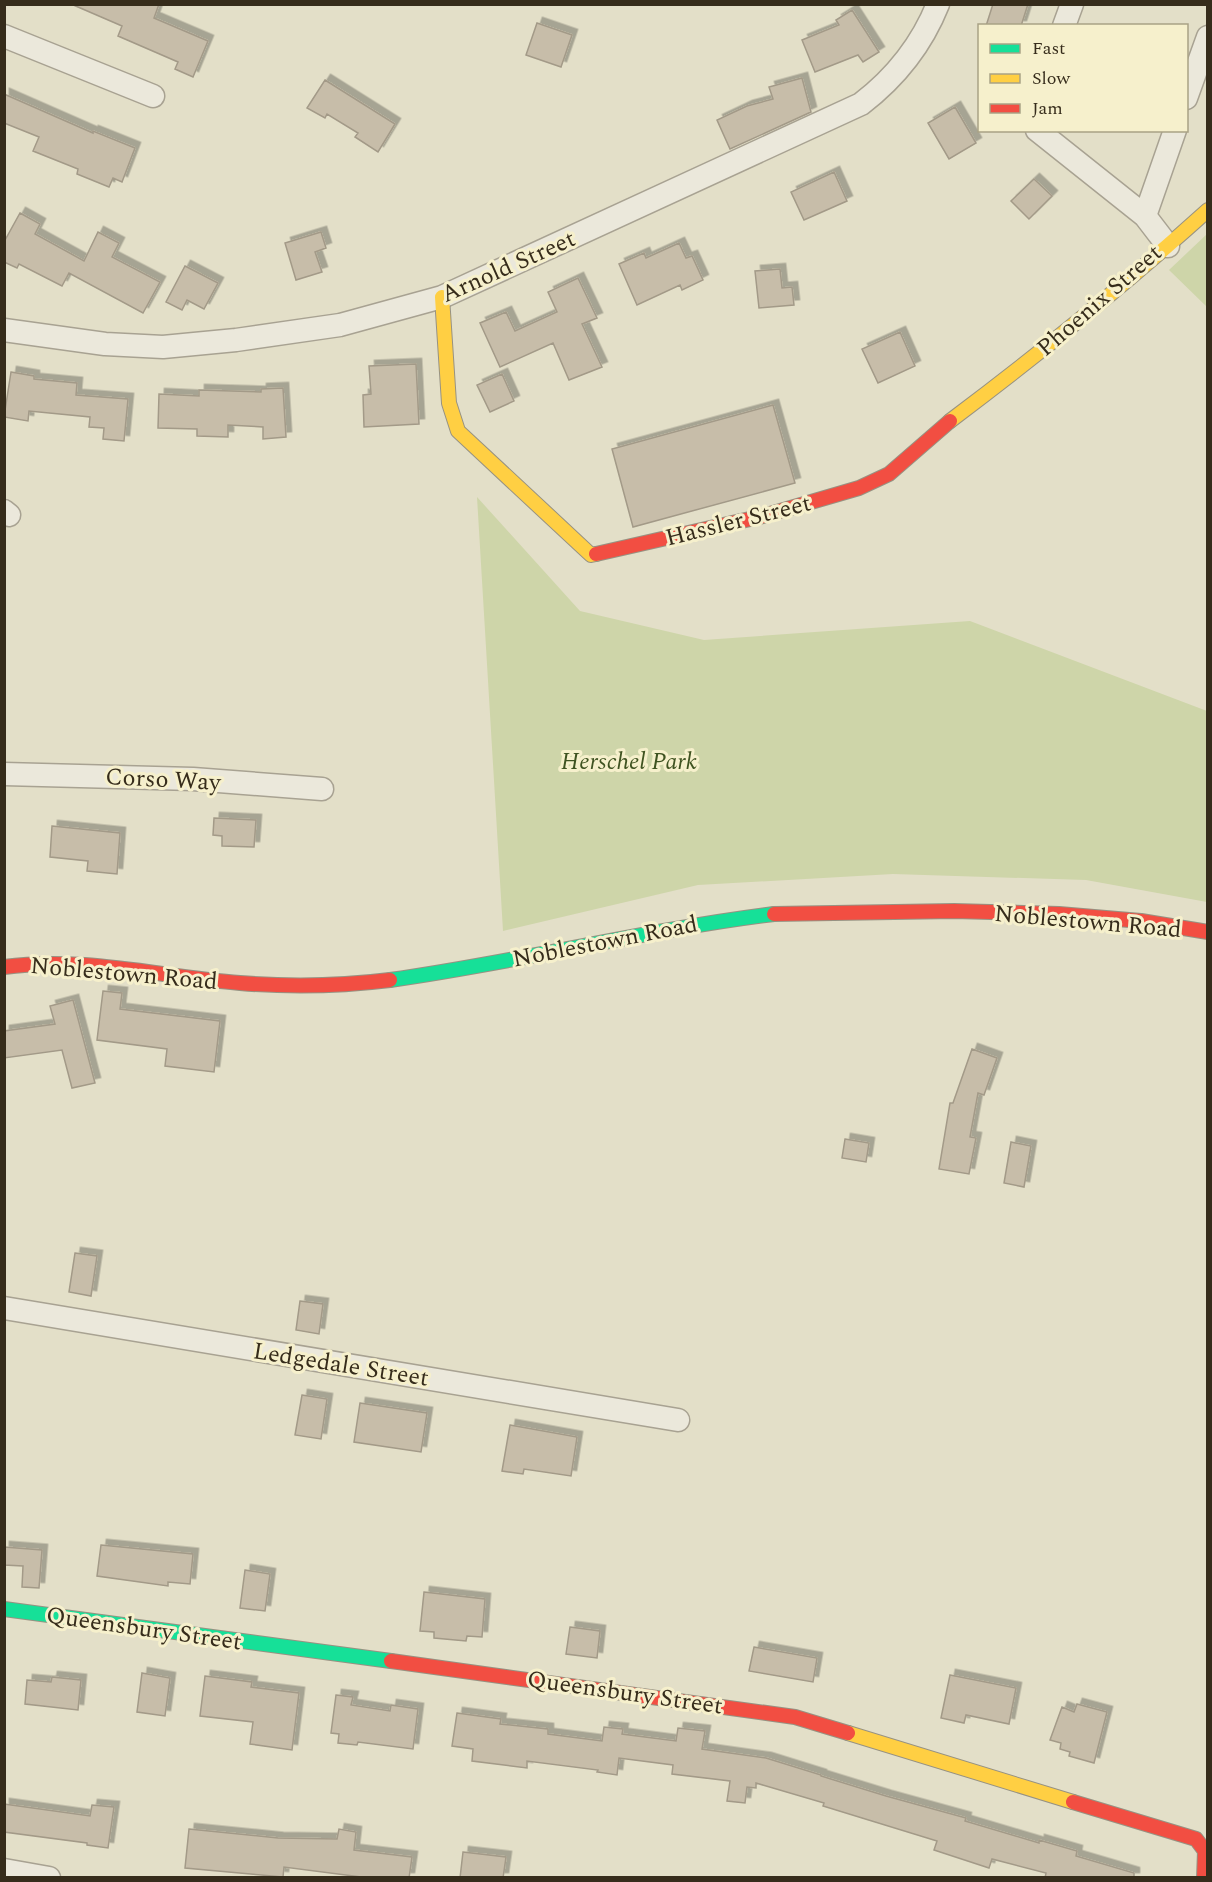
<svg xmlns="http://www.w3.org/2000/svg" width="1212" height="1882" viewBox="0 0 1212 1882" font-family="Spectral,serif">
  <defs>
    <filter id="shadow"><feDropShadow dx="5.5" dy="-5.5" stdDeviation="0" flood-color="#0004"/></filter>
  </defs>
  <rect width="100%" height="100%" fill="#e3dfc8"/>
  <path fill="#ced5a9" d="M 1207,234 L 1207,307 L 1169,270 Z
    M 477,497 L 580,611 L 704,640 L 970,621 L 1207,711 L 1207,902 L 1086,880 L 893,874 L 698,885 L 503,931 Z"/>
  <path fill="#c7bda9" stroke="#a39a88" stroke-width="1.5" filter="url(#shadow)" d="M 71,4 L 159,4 L 154,18 L 208,41 L 193,77 L 175,69 L 178,62 L 118,36 L 122,26 Z
    M 993,4 L 1028,4 L 1021,26 L 986,26 Z
    M 852,10 L 879,52 L 863,62 L 858,55 L 815,72 L 802,40 L 839,25 L 836,20 Z
    M 537,23 L 572,35 L 561,67 L 526,55 Z
    M 802,78 L 811,112 L 730,149 L 717,120 L 747,106 L 773,99 L 769,87 Z
    M 325,80 L 395,124 L 378,152 L 355,137 L 358,133 L 327,114 L 325,118 L 307,108 Z
    M 4,94 L 93,133 L 93,131 L 135,148 L 122,182 L 113,178 L 109,187 L 77,174 L 78,169 L 33,151 L 39,137 L 4,123 Z
    M 955,107 L 976,143 L 949,159 L 928,123 Z
    M 834,172 L 847,201 L 804,220 L 791,192 Z
    M 1034,179 L 1052,196 L 1029,219 L 1011,201 Z
    M 20,213 L 40,224 L 35,234 L 84,261 L 98,232 L 119,243 L 112,257 L 160,282 L 143,313 L 69,273 L 62,286 L 19,264 L 17,268 L 4,262 L 4,242 Z
    M 321,232 L 326,248 L 315,252 L 322,272 L 296,280 L 285,243 Z
    M 679,243 L 686,258 L 692,256 L 703,280 L 682,290 L 680,285 L 637,305 L 619,264 L 644,253 L 646,258 Z
    M 185,266 L 218,283 L 204,309 L 187,300 L 182,310 L 166,302 Z
    M 780,269 L 782,288 L 792,287 L 794,305 L 759,308 L 755,271 Z
    M 578,278 L 597,318 L 582,324 L 602,367 L 569,380 L 553,343 L 500,367 L 480,323 L 506,312 L 515,331 L 557,312 L 548,292 Z
    M 900,332 L 915,366 L 878,383 L 862,349 Z
    M 416,364 L 419,424 L 364,427 L 363,395 L 371,394 L 369,366 Z
    M 11,372 L 34,376 L 34,379 L 77,383 L 76,395 L 128,399 L 124,441 L 103,439 L 104,428 L 89,427 L 90,417 L 29,411 L 28,421 L 4,417 Z
    M 502,374 L 514,401 L 490,412 L 477,385 Z
    M 283,388 L 286,437 L 263,439 L 263,427 L 228,425 L 228,437 L 197,436 L 197,429 L 158,428 L 159,394 L 199,396 L 199,390 L 261,392 L 261,389 Z
    M 773,405 L 795,483 L 633,527 L 612,449 Z
    M 214,818 L 256,820 L 254,847 L 222,846 L 222,836 L 213,835 Z
    M 52,826 L 120,833 L 117,874 L 87,871 L 88,861 L 50,857 Z
    M 103,991 L 122,993 L 120,1009 L 220,1021 L 214,1072 L 165,1066 L 167,1049 L 97,1040 Z
    M 73,1000 L 95,1083 L 72,1088 L 62,1050 L 4,1058 L 4,1031 L 55,1024 L 50,1006 Z
    M 972,1049 L 997,1058 L 984,1095 L 978,1093 L 970,1137 L 976,1138 L 969,1174 L 939,1169 L 950,1103 L 953,1103 Z
    M 845,1139 L 869,1143 L 866,1162 L 842,1158 Z
    M 1011,1142 L 1031,1146 L 1024,1187 L 1004,1183 Z
    M 75,1253 L 97,1256 L 91,1296 L 69,1292 Z
    M 300,1301 L 323,1304 L 319,1334 L 296,1330 Z
    M 302,1395 L 327,1399 L 321,1439 L 295,1435 Z
    M 360,1403 L 427,1413 L 421,1452 L 354,1442 Z
    M 510,1425 L 577,1437 L 571,1476 L 524,1469 L 523,1474 L 502,1471 Z
    M 101,1545 L 193,1554 L 190,1584 L 168,1582 L 168,1586 L 97,1576 Z
    M 4,1547 L 42,1550 L 39,1588 L 22,1587 L 23,1566 L 4,1565 Z
    M 245,1570 L 270,1574 L 265,1611 L 240,1608 Z
    M 424,1592 L 485,1599 L 482,1637 L 467,1636 L 466,1641 L 434,1638 L 434,1632 L 420,1631 Z
    M 570,1627 L 600,1631 L 597,1658 L 566,1654 Z
    M 754,1647 L 817,1658 L 813,1682 L 749,1671 Z
    M 142,1673 L 170,1678 L 165,1716 L 137,1712 Z
    M 950,1675 L 1016,1688 L 1009,1724 L 966,1715 L 964,1723 L 941,1718 Z
    M 205,1676 L 252,1682 L 251,1687 L 299,1693 L 292,1750 L 250,1744 L 253,1722 L 200,1716 Z
    M 52,1677 L 81,1680 L 78,1710 L 25,1704 L 27,1680 L 51,1682 Z
    M 336,1695 L 353,1697 L 351,1705 L 390,1711 L 391,1705 L 418,1709 L 413,1749 L 358,1742 L 357,1745 L 338,1743 L 339,1734 L 331,1733 Z
    M 1077,1704 L 1107,1712 L 1094,1763 L 1069,1756 L 1070,1752 L 1060,1749 L 1061,1743 L 1050,1740 L 1062,1707 L 1074,1712 Z
    M 457,1713 L 501,1719 L 500,1724 L 548,1729 L 548,1734 L 602,1741 L 604,1727 L 623,1729 L 622,1734 L 676,1741 L 678,1728 L 705,1731 L 702,1749 L 766,1758 L 821,1775 L 821,1776 L 886,1796 L 966,1818 L 965,1821 L 1039,1843 L 1039,1840 L 1077,1851 L 1076,1856 L 1134,1873 L 1134,1878 L 1045,1878 L 1046,1873 L 992,1859 L 989,1868 L 934,1850 L 937,1841 L 823,1806 L 824,1803 L 756,1783 L 756,1788 L 747,1787 L 745,1803 L 727,1801 L 730,1781 L 672,1774 L 673,1765 L 619,1758 L 617,1775 L 597,1772 L 598,1770 L 527,1761 L 527,1768 L 472,1761 L 473,1749 L 452,1746 Z
    M 4,1804 L 90,1816 L 92,1805 L 114,1807 L 108,1848 L 87,1845 L 87,1843 L 4,1832 Z
    M 189,1829 L 278,1838 L 337,1839 L 339,1829 L 356,1832 L 354,1850 L 412,1857 L 409,1878 L 369,1878 L 284,1867 L 283,1877 L 185,1868 Z
    M 463,1852 L 506,1857 L 503,1878 L 460,1878 Z"/>
  <g fill="none" stroke-linecap="round" stroke-linejoin="round">
    <g stroke="#a8a292" stroke-width="25">
      <path id="street" d="M 1064,26 L 1072,4
        M 4,36 L 153,96
        M 1186,98 L 1208,37
        M 1037,130 L 1145,216 L 1168,246
        M 1145,216 L 1175,130
        M 4,330 L 105,344 L 163,347 L 236,340 L 340,325 L 442,297 L 861,104 C 895,78 922,44 938,4
        M 4,511 L 9,515
        M 4,774 L 193,779 L 322,789
        M 4,1308 L 678,1420
        M 4,1870 L 49,1878"/>
    </g>
    <g stroke="#979282" stroke-width="16">
      <path id="fast" d="M 390,980 C 519,962 645,930 774,914
        M 4,1609 L 391,1661"/>
    </g>
    <g stroke="#979282" stroke-width="16">
      <path id="slow" d="M 442,297 L 449,403 L 458,431 L 591,555 L 596,554
        M 950,421 C 1039,354 1126,284 1208,210
        M 848,1733 L 1073,1802"/>
    </g>
    <g stroke="#979282" stroke-width="16">
      <path id="jam" d="M 596,554 L 763,516 L 859,488 L 889,474 L 950,421
        M 774,914 L 954,911 L 1059,914 L 1141,921 L 1208,932
        M 4,967 C 83,956 161,977 240,983 C 289,987 341,986 390,980
        M 391,1661 L 795,1717 L 848,1733
        M 1073,1802 L 1196,1839 L 1205,1851 L 1204,1878"/>
    </g>
    <use href="#street" stroke="#ebe8db" stroke-width="22"/>
    <use href="#fast" stroke="#16e098" stroke-width="14"/>
    <use href="#slow" stroke="#ffcf43" stroke-width="14"/>
    <use href="#jam" stroke="#f24e42" stroke-width="14"/>
  </g>
  <g text-anchor="middle" stroke-width="6" stroke-linejoin="round" paint-order="stroke">
    <g font-size="24" fill="#362c1b" stroke="#f6f0cc">
      <text transform="translate(508 266) rotate(-24)" y="8">Arnold Street</text>
      <text transform="translate(1099 300) rotate(-41)" y="8">Phoenix Street</text>
      <text transform="translate(738 520) rotate(-14)" y="8">Hassler Street</text>
      <text transform="translate(163 779) rotate(3)" y="8">Corso Way</text>
      <text transform="translate(1088 921) rotate(5)" y="8">Noblestown Road</text>
      <text transform="translate(605 941) rotate(-11)" y="8">Noblestown Road</text>
      <text transform="translate(124 973) rotate(5)" y="8">Noblestown Road</text>
      <text transform="translate(341 1364) rotate(9)" y="8">Ledgedale Street</text>
      <text transform="translate(144 1628) rotate(8)" y="8">Queensbury Street</text>
      <text transform="translate(625 1692) rotate(8)" y="8">Queensbury Street</text>
    </g>
    <g font-size="24" font-style="italic" fill="#3f5321" stroke="#f6f0cc">
      <text x="629" y="769">Herschel Park</text>
    </g>
  </g>
  <rect width="1212" height="1882" fill="none" stroke="#362c1b" stroke-width="12"/>
  <rect x="978" y="24" width="210" height="108" fill="#f6f0cc" stroke="#a9a285" stroke-width="1.5"/>
  <rect x="990" y="44" width="30" height="9" fill="#16e098" stroke="#a9a285" stroke-width="1.5"/>
  <text x="1032" y="54" font-size="18" fill="#362c1b">Fast</text>
  <rect x="990" y="74" width="30" height="9" fill="#ffcf43" stroke="#a9a285" stroke-width="1.5"/>
  <text x="1032" y="84" font-size="18" fill="#362c1b">Slow</text>
  <rect x="990" y="104" width="30" height="9" fill="#f24e42" stroke="#a9a285" stroke-width="1.5"/>
  <text x="1032" y="114" font-size="18" fill="#362c1b">Jam</text>
</svg>
